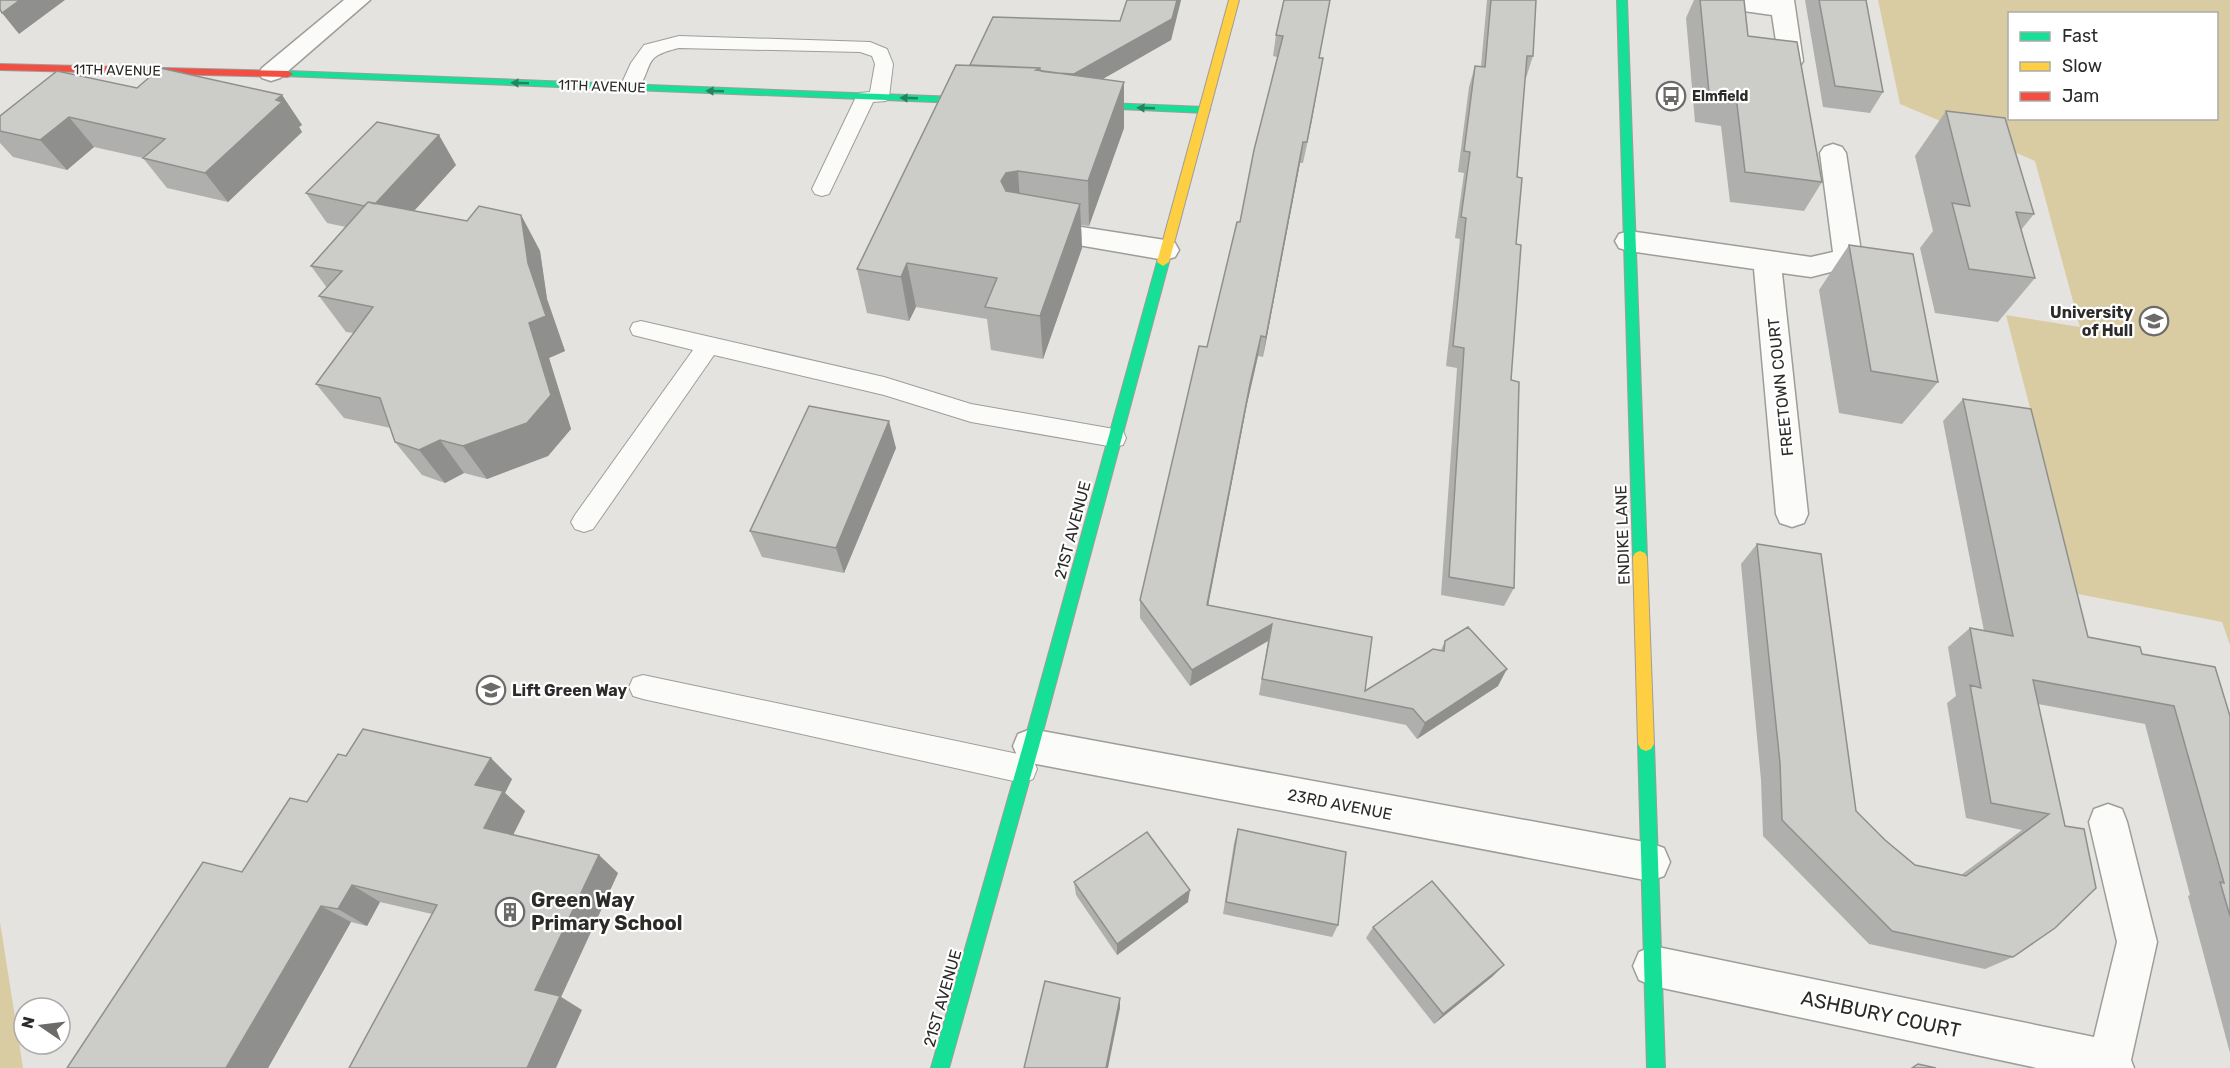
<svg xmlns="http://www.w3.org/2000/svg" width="2230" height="1068" viewBox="0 0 2230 1068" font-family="Rubik,sans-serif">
  <rect width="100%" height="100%" fill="#e4e3e0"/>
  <path fill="#dacca2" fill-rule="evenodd" d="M 1878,0 L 2230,0 L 2230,645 L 2222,622 L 2078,594 L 2006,315 L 2080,327 L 2035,161 L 1900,104 ZM 2010,14 L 2216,14 L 2216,118 L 2010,118 Z
    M 0,922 L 23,1068 L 0,1068 Z"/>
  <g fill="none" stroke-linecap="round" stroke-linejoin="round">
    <g stroke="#9e9d9a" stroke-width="2">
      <path id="lane" d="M 679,36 L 870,42 L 887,49 L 893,64 L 889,97 L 886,101 L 873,102 L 829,194 L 822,196 L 815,194 L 812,189 L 856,97 L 859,93 L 870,92 L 875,64 L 872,56 L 860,52 L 679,48 C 641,57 655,64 637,91 L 623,91 L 620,87 L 631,63 L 644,45 Z
        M 641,321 L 884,377 L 971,404 L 1114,429 L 1123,431 L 1126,438 L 1123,445 L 1114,447 L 971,422 L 884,395 L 714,355 L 593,529 L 584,532 L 575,529 L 571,522 L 575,515 L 693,350 L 633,335 L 630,329 L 633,323 Z
        M 643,675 L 1023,755 L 1033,759 L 1037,769 L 1033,779 L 1023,783 L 643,699 L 633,696 L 629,687 L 633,678 Z"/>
    </g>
    <g stroke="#9e9d9a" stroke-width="3">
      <path id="street" d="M 344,0 L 370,0 L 280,78 L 271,81 L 262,78 L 259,73 L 262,68 Z
        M 1703,0 L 1794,0 L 1803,61 L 1800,66 L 1791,68 L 1782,66 L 1779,61 L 1772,15 L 1715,7 L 1707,5 Z
        M 1833,144 L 1842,147 L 1846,153 L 1862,258 L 1858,265 L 1811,277 L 1782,273 L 1808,514 L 1804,523 L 1792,527 L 1780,523 L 1776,514 L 1754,269 L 1629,251 L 1619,248 L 1615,241 L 1619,234 L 1629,231 L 1811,257 L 1833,252 L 1820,153 L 1824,147 Z
        M 1036,220 L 1165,240 L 1175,243 L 1179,250 L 1175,257 L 1165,260 L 1026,236 L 1022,229 L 1026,222 Z
        M 1031,729 L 1650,843 L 1664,848 L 1670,862 L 1664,876 L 1650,881 L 1031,763 L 1018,758 L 1013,746 L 1018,734 Z
        M 2108,804 L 2122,809 L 2127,822 L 2157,942 L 2131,1060 L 2134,1068 L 2037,1068 L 1653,986 L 1639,980 L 1633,966 L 1639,952 L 1653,946 L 2094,1037 L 2117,942 L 2089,822 L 2094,809 Z"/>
    </g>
    <g stroke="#9e9d9a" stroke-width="2">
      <path id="fast" d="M 1617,0 L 1627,0 L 1647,557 L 1645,561 L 1635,561 L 1633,557 Z
        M 288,71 L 984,98 L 989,101 L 984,104 L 284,76 L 283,74 Z
        M 1081,102 L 1205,107 L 1210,110 L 1205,113 L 1077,107 L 1077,103 Z
        M 1163,258 L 1169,262 L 1039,746 L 949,1068 L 931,1068 L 1023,746 L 1157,262 Z
        M 1646,737 L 1651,739 L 1654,744 L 1665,1068 L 1647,1068 L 1638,744 L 1641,739 Z"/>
    </g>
    <g stroke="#9e9d9a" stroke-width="2">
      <path id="slow" d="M 1229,0 L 1239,0 L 1169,262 L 1163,266 L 1157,262 Z
        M 1640,551 L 1645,553 L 1647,557 L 1654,744 L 1651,749 L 1646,751 L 1641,749 L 1638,744 L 1633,557 L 1635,553 Z"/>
    </g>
    <g stroke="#9e9d9a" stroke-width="2">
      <path id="jam" d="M 0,64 L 288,71 L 293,74 L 288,77 L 0,70 Z"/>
    </g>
    <use href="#lane" fill="#fbfbfa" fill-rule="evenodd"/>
    <use href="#street" fill="#fbfbfa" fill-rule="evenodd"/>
    <use href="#fast" fill="#16e098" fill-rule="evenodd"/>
    <use href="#slow" fill="#ffcf43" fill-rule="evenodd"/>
    <use href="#jam" fill="#f24e42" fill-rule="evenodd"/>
  </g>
  <path fill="#afafad" d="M 1127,0 L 1181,0 L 1171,40 L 1102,79 L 1124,82 L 1124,128 L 1089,226 L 1081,225 L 1082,248 L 1043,359 L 991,350 L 987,319 L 916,307 L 909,321 L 867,313 L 857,269 L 970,65 L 1120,21 Z
    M 1284,0 L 1319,58 L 1323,58 L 1303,163 L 1300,163 L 1263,357 L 1258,356 L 1247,404 L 1208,605 L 1372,637 L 1365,691 L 1441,650 L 1445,641 L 1498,686 L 1417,739 L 1406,725 L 1259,695 L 1268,641 L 1190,686 L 1140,618 L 1140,600 L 1240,222 L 1277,57 L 1273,56 L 1276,35 Z
    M 1487,0 L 1536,0 L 1533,56 L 1526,78 L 1525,78 L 1517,177 L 1511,380 L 1514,588 L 1504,606 L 1441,595 L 1457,368 L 1446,366 L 1460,239 L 1455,238 L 1464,173 L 1458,172 L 1469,87 L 1475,66 L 1481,66 Z
    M 1694,0 L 1744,0 L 1748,36 L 1822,182 L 1804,211 L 1730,202 L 1721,126 L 1695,122 L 1686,18 Z
    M 1805,0 L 1866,0 L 1883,92 L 1870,113 L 1823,107 Z
    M 137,88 L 282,95 L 302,125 L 299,127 L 302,132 L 228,202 L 167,188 L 143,158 L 94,147 L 67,170 L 13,157 L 0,143 L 0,116 Z
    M 1946,111 L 2034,214 L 2021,230 L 2035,278 L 1998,322 L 1935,313 L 1920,248 L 1933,231 L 1915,156 Z
    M 456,165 L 414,211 L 467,221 L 521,215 L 540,251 L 547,299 L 565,351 L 549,358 L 571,429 L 548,456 L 487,479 L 464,473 L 445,483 L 422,475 L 395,442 L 391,428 L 344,418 L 316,384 L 354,333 L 346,332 L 319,296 L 327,288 L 311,266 L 346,227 L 327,223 L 306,193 Z
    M 1849,245 L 1938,382 L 1902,424 L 1839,413 L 1819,290 Z
    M 1963,399 L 2088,637 L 2142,654 L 2230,716 L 2230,1053 L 2188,896 L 2190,895 L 2145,724 L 2038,704 L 2065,826 L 2013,957 L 1985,969 L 1869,944 L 1763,836 L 1761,780 L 1741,564 L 1757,544 L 1856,811 L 1885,840 L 1915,865 L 1961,875 L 2022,830 L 1966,818 L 1947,703 L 1956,696 L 1948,647 L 1970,628 L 1984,631 L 1943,421 Z
    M 896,448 L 844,573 L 762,557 L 750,531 Z
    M 512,779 L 505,793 L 525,811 L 513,835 L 618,873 L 561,997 L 582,1010 L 432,914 L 380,902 L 367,926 L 351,922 L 268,1068 L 67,1068 L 307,802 Z
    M 1238,829 L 1338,925 L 1332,937 L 1223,914 L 1234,843 Z
    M 1074,882 L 1188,902 L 1117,955 L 1076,895 Z
    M 1373,927 L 1493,976 L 1434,1024 L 1366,938 Z"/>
  <path fill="#8f8f8d" d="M 20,0 L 65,0 L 19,34 L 2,13 Z
    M 1177,0 L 1181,0 L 1171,40 L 1075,95 L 1074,74 Z
    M 1323,58 L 1312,120 L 1303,163 Z
    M 1124,82 L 1124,128 L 1089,226 L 1088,181 Z
    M 282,95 L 302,125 L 299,127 L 302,132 L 228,202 L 205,173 Z
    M 69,117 L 94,147 L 67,170 L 40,140 Z
    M 439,135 L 456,165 L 390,237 L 371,208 Z
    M 1303,142 L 1300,163 L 1263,357 L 1266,337 Z
    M 1018,171 L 1021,216 L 1001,181 L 1006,173 Z
    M 1080,204 L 1082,248 L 1043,359 L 1040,316 Z
    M 521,215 L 540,251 L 547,299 L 565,351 L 549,358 L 571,429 L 548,456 L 487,479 L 463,446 L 529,323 L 528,263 Z
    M 907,263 L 916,307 L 909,321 L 901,277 Z
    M 1261,336 L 1258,356 L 1247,404 L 1205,622 L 1207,605 L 1250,384 Z
    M 889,421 L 896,448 L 844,573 L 836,548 Z
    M 440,440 L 464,473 L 445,483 L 419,450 Z
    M 1272,624 L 1268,641 L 1190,686 L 1192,670 Z
    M 1507,669 L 1498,686 L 1417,739 L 1425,723 Z
    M 491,758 L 512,779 L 505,793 L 525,811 L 507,847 L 484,828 L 475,785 Z
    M 599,855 L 618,873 L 561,997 L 582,1010 L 556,1068 L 527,1068 L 535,990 Z
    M 352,885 L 380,902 L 367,926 L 338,909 Z
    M 1190,890 L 1188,902 L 1117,955 L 1117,944 Z
    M 321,906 L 351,922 L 268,1068 L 226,1068 Z
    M 1504,965 L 1493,976 L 1434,1024 L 1443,1014 Z
    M 1120,998 L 1120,1008 L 1108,1068 L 1106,1068 Z"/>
  <path fill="#ccccc9" stroke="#8f8f8d" stroke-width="1.5" d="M 0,0 L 20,0 L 2,13 L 0,9 Z
    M 1127,0 L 1177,0 L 1172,19 L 1074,74 L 1056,73 L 1040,71 L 1040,68 L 970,65 L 993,17 L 1120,21 Z
    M 1284,0 L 1330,0 L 1319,58 L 1323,58 L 1307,142 L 1303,142 L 1266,337 L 1261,336 L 1250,384 L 1207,605 L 1372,637 L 1365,691 L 1433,649 L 1444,651 L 1445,641 L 1468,627 L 1507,669 L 1425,723 L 1413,709 L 1262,679 L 1272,624 L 1192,670 L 1140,600 L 1199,346 L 1207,347 L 1237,222 L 1240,222 L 1254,150 L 1283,36 L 1276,35 Z
    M 1491,0 L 1536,0 L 1533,56 L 1527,56 L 1517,177 L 1522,178 L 1516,244 L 1521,245 L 1511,380 L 1519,382 L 1514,588 L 1449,577 L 1464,348 L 1453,346 L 1466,218 L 1461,217 L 1470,152 L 1464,151 L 1475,66 L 1485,67 Z
    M 1700,0 L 1744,0 L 1748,36 L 1797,42 L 1822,182 L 1745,172 L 1736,96 L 1709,92 Z
    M 1819,0 L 1866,0 L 1883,92 L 1835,86 Z
    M 956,65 L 1040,68 L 1036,70 L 1124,82 L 1088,181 L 1018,171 L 1006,173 L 1001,181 L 1006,191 L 1080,204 L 1040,316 L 985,307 L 997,278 L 907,263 L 901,277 L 857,269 Z
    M 160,68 L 282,95 L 276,100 L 282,102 L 205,173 L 143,158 L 165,139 L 69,117 L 40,140 L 0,131 L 0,116 L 57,71 L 137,88 Z
    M 1946,111 L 2005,118 L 2034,214 L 2016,212 L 2035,278 L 1969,269 L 1952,203 L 1970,206 Z
    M 377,122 L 439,135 L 375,204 L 368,202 L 364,206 L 306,193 Z
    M 368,202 L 467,221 L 479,206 L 521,215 L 528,263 L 546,316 L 529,323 L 551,395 L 527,423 L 463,446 L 440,440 L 419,450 L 395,442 L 380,398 L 316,384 L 373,307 L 319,296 L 342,271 L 311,266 Z
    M 1849,245 L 1913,254 L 1938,382 L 1871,371 Z
    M 1963,399 L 2031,409 L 2088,637 L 2140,647 L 2142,654 L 2215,667 L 2230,716 L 2230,916 L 2220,882 L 2224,883 L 2174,706 L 2033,680 L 2065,826 L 2084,829 L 2096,888 L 2055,928 L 2013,957 L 1892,931 L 1782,820 L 1780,763 L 1757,544 L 1821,554 L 1856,811 L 1885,840 L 1915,865 L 1966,876 L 2049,814 L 1991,803 L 1970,685 L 1981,688 L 1970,628 L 2013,636 Z
    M 809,406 L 889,421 L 836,548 L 750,531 Z
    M 363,729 L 491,758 L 475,785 L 503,791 L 484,828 L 599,855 L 535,990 L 560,996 L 527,1068 L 349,1068 L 437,905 L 352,885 L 338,909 L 321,906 L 226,1068 L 67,1068 L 203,862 L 242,872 L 290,798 L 307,802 L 338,754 L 346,756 Z
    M 1238,829 L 1346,852 L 1338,925 L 1226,902 Z
    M 1147,832 L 1190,890 L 1117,944 L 1074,882 Z
    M 1432,881 L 1504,965 L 1443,1014 L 1373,927 Z
    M 1045,981 L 1120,998 L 1106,1068 L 1024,1068 Z
    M 1918,1064 L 1936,1068 L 1912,1068 Z"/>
  <defs><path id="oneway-solid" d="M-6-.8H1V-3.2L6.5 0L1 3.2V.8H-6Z" transform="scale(1.5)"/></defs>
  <g fill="#218660">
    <use href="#oneway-solid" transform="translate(520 83) rotate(-178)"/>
    <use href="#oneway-solid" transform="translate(715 91) rotate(-178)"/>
    <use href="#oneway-solid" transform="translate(909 98) rotate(-178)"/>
    <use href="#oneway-solid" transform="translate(1146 108) rotate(-178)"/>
  </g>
  <defs>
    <g id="bus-ring" transform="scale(1.5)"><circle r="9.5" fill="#fff" stroke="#6c6b69" stroke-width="1.5"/><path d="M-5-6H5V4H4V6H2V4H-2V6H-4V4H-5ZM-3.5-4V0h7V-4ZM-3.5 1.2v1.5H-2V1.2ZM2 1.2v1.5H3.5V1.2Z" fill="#6c6b69"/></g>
    <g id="university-ring" transform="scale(1.5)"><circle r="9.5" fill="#fff" stroke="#6c6b69" stroke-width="1.5"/><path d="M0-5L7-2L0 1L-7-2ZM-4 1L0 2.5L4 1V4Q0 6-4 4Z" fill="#6c6b69"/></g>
    <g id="school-ring" transform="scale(1.5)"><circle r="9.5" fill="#fff" stroke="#6c6b69" stroke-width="1.5"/><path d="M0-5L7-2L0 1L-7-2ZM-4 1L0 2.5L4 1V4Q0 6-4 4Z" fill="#6c6b69"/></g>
    <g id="building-ring" transform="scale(1.5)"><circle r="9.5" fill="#fff" stroke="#6c6b69" stroke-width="1.5"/><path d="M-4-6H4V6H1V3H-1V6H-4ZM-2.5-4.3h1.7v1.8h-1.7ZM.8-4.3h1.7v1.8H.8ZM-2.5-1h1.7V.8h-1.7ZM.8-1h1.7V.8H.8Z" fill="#6c6b69"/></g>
  </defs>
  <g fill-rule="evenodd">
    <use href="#bus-ring" x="1671" y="96"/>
    <use href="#university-ring" x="2154" y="321"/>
    <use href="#school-ring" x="491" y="690"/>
    <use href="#building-ring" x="510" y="912"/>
  </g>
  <g text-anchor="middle" stroke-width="4.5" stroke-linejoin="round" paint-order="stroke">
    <g font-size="14" fill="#2c2b29" stroke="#fff">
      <text transform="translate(117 70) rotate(1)" y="5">11TH AVENUE</text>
      <text transform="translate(602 86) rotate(2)" y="5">11TH AVENUE</text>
    </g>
    <g font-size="14" font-weight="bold" fill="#2c2b29" stroke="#fff" text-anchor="start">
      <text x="1692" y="101">Elmfield</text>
    </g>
    <g font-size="16" font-weight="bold" fill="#2c2b29" stroke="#fff" text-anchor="end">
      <text x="2133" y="318">University<tspan x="2133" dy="18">of Hull</tspan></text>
      <text x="512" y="696" text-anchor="start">Lift Green Way</text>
    </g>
    <g font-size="16" fill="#2c2b29" stroke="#fff">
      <text transform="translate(1780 387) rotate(-96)" y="6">FREETOWN COURT</text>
      <text transform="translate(1072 530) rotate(-75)" y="6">21ST AVENUE</text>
      <text transform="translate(1622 535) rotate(-92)" y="6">ENDIKE LANE</text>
      <text transform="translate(1340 804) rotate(11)" y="6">23RD AVENUE</text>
      <text transform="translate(942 998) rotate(-74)" y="6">21ST AVENUE</text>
    </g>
    <g font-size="20" font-weight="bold" fill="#2c2b29" stroke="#fff" text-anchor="start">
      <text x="531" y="907">Green Way<tspan x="531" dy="23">Primary School</tspan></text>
    </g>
    <g font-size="20" fill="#2c2b29" stroke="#fff">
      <text transform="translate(1881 1014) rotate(12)" y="7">ASHBURY COURT</text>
    </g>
  </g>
  <rect x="2008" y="12" width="210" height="108" fill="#ffffff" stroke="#abaaa9" stroke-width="1.5"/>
  <rect x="2020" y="32" width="30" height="9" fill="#16e098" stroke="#abaaa9" stroke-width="1.5"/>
  <text x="2062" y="42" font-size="18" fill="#2c2b29">Fast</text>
  <rect x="2020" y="62" width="30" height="9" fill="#ffcf43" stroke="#abaaa9" stroke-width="1.5"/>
  <text x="2062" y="72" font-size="18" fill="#2c2b29">Slow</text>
  <rect x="2020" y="92" width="30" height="9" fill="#f24e42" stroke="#abaaa9" stroke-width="1.5"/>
  <text x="2062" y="102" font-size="18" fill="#2c2b29">Jam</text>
  <g transform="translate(42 1026) rotate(284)"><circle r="28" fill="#ffffff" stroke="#abaaa9" stroke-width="1.5"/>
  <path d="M0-4.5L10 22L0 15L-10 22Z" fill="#6c6b69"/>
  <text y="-9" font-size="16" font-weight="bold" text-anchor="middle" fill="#2c2b29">N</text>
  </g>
</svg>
